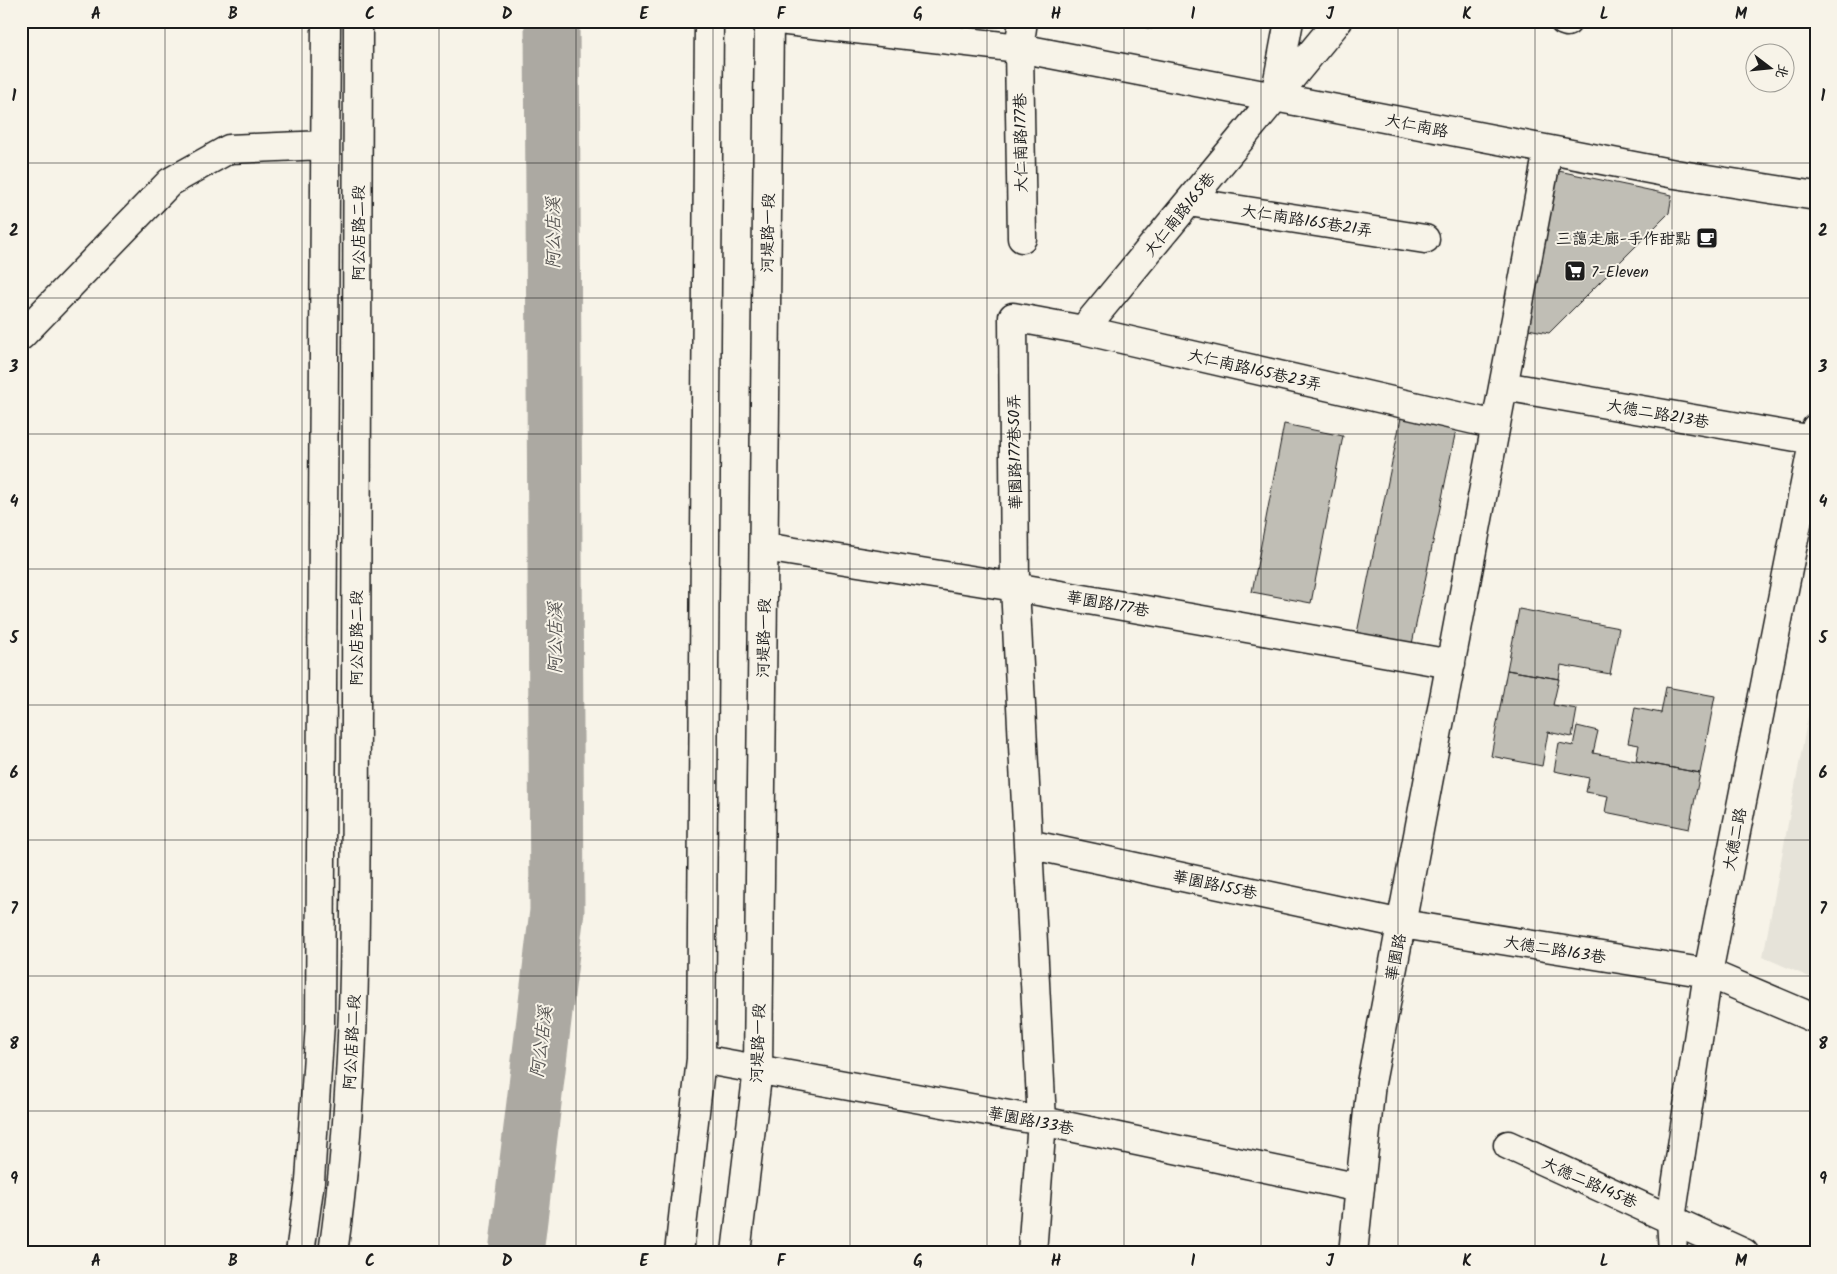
<svg xmlns="http://www.w3.org/2000/svg" width="1837" height="1274" viewBox="0 0 1837 1274" font-family="Kalam,'LXGW WenKai TC',sans-serif">
  <rect width="100%" height="100%" fill="#f7f3e8"/>
  <filter id="ink" filterUnits="userSpaceOnUse"><feTurbulence type="fractalNoise" baseFrequency=".02" numOctaves="2"/><feDisplacementMap in="SourceGraphic" scale="10" xChannelSelector="R" yChannelSelector="G"/><feConvolveMatrix kernelMatrix="1 2 1 2 8 2 1 2 1" color-interpolation-filters="sRGB"/></filter>
  <g filter="url(#ink)">
    <path fill="#e6e3d9" d="M 1816,674 L 1816,980 L 1763,957 Z"/>
    <g fill="none" stroke-linecap="round" stroke-linejoin="round">
      <path stroke="#aca9a2" stroke-width="55" d="M 516,1253 L 557,911 L 552,21"/>
    </g>
    <path fill="#c0beb5" stroke="#1c1c1c" d="M 1115,21 L 1154,21 L 1152,29 Z
      M 1554,170 L 1672,195 L 1669,213 L 1549,333 L 1528,329 Z
      M 1402,413 L 1457,425 L 1411,649 L 1356,638 Z
      M 1284,424 L 1343,436 L 1311,603 L 1252,592 Z
      M 1519,609 L 1619,628 L 1610,674 L 1561,665 L 1559,679 L 1507,670 Z
      M 1507,670 L 1559,679 L 1553,705 L 1577,709 L 1572,737 L 1548,732 L 1542,766 L 1491,756 Z
      M 1666,687 L 1715,696 L 1700,773 L 1636,761 L 1639,745 L 1628,743 L 1635,708 L 1661,713 Z
      M 1577,726 L 1598,731 L 1593,753 L 1700,773 L 1689,829 L 1605,812 L 1608,796 L 1586,792 L 1589,778 L 1554,771 L 1559,743 L 1573,746 Z"/>
    <g fill="none" stroke-linecap="round" stroke-linejoin="round">
      <g stroke="#1c1c1c" stroke-width="31">
        <path id="minor" d="M 787,21 L 1019,48 L 1675,174 L 1816,196
          M 1564,21 L 1567,22
          M 1275,96 L 1289,21
          M 1189,202 L 1425,239
          M 1022,238 L 1019,48 L 1023,21
          M 1083,330 L 1338,21
          M 21,336 L 170,182 L 229,149 L 325,145
          M 1504,386 L 1813,440
          M 764,547 L 1015,587 L 1451,664
          M 1028,844 L 1402,924 L 1708,973 L 1816,1019
          M 701,1059 L 1042,1121 L 1360,1188
          M 1508,1145 L 1744,1253
          M 300,1253 L 310,1181 L 320,1023 L 326,21
          M 333,1253 C 359,1073 355,890 356,709 C 357,480 357,250 358,21
          M 679,1253 L 701,1059 L 709,21
          M 736,1253 L 758,1069 L 769,21
          M 1032,1253 L 1042,1121 L 1015,587 L 1013,317 L 1083,330 L 1496,425
          M 1353,1253 L 1371,1083 L 1548,150
          M 1673,1253 L 1671,1219 L 1708,973 L 1816,428"/>
      </g>
      <use href="#minor" stroke="#f7f3e8" stroke-width="28"/>
    </g>
  </g>
  <path fill="none" stroke="#1c1c1c" stroke-width="1" stroke-opacity="0.55" d="M 165,21 L 165,1253M 302,21 L 302,1253M 439,21 L 439,1253M 576,21 L 576,1253M 713,21 L 713,1253M 850,21 L 850,1253M 987,21 L 987,1253M 1124,21 L 1124,1253M 1261,21 L 1261,1253M 1398,21 L 1398,1253M 1535,21 L 1535,1253M 1672,21 L 1672,1253M 21,163 L 1816,163M 21,298 L 1816,298M 21,434 L 1816,434M 21,569 L 1816,569M 21,705 L 1816,705M 21,840 L 1816,840M 21,976 L 1816,976M 21,1111 L 1816,1111"/>
  <defs>
    <g id="cafe-square" transform="scale(1.125)"><rect x="-9" y="-9" width="18" height="18" rx="4" fill="#1c1c1c" stroke="#f7f3e8"/><path d="M-5.5-4.5H6V0H3Q3 3.5 0 3.5H-2.5Q-5.5 3.5-5.5 0ZM3-3.2v2h1.7v-2ZM-6 4.5H4V6H-6Z" fill="#fff"/></g>
    <g id="supermarket-square" transform="scale(1.125)"><rect x="-9" y="-9" width="18" height="18" rx="4" fill="#1c1c1c" stroke="#f7f3e8"/><path d="M-6-5.5h2.5l.6 2H6L4.5 2H-2.5L-4.4-4H-6ZM-1.5 3.2a1.3 1.3 0 1 0 .1 0ZM3 3.2a1.3 1.3 0 1 0 .1 0Z" fill="#fff"/></g>
  </defs>
  <g fill-rule="evenodd">
    <use href="#cafe-square" x="1707" y="238"/>
    <use href="#supermarket-square" x="1575" y="271"/>
  </g>
  <g text-anchor="middle" stroke-width="4" stroke-linejoin="round" paint-order="stroke">
    <g font-size="16" fill="#1c1c1c" stroke="#f7f3e8">
      <text transform="translate(1417 125) rotate(11)" y="6">大仁南路</text>
      <text transform="translate(1020 143) rotate(-91)" y="6">大仁南路177巷</text>
      <text transform="translate(1179 214) rotate(-51)" y="6">大仁南路165巷</text>
      <text transform="translate(1307 220) rotate(9)" y="6">大仁南路165巷21弄</text>
      <text transform="translate(358 233) rotate(-90)" y="6">阿公店路二段</text>
      <text transform="translate(767 233) rotate(-89)" y="6">河堤路一段</text>
      <text transform="translate(1255 369) rotate(13)" y="6">大仁南路165巷23弄</text>
      <text transform="translate(1658 413) rotate(10)" y="6">大德二路213巷</text>
      <text transform="translate(1014 452) rotate(-91)" y="6">華園路177巷50弄</text>
      <text transform="translate(1108 603) rotate(10)" y="6">華園路177巷</text>
      <text transform="translate(356 638) rotate(-90)" y="6">阿公店路二段</text>
      <text transform="translate(763 638) rotate(-89)" y="6">河堤路一段</text>
      <text transform="translate(1734 839) rotate(-79)" y="6">大德二路</text>
      <text transform="translate(1215 884) rotate(12)" y="6">華園路155巷</text>
      <text transform="translate(1555 949) rotate(9)" y="6">大德二路163巷</text>
      <text transform="translate(1395 957) rotate(-79)" y="6">華園路</text>
      <text transform="translate(351 1042) rotate(-87)" y="6">阿公店路二段</text>
      <text transform="translate(757 1043) rotate(-88)" y="6">河堤路一段</text>
      <text transform="translate(1031 1120) rotate(11)" y="6">華園路133巷</text>
      <text transform="translate(1590 1182) rotate(24)" y="6">大德二路145巷</text>
    </g>
    <g font-size="16" fill="#1c1c1c" stroke="#f7f3e8" text-anchor="end">
      <text x="1691" y="244">三藹走廊-手作甜點</text>
      <text x="1591" y="277" text-anchor="start">7-Eleven</text>
    </g>
    <g font-size="18" font-style="italic" fill="#565452" stroke="#f7f3e8">
      <text transform="translate(553 233) rotate(-90)" y="6">阿公店溪</text>
      <text transform="translate(555 638) rotate(-90)" y="6">阿公店溪</text>
      <text transform="translate(541 1042) rotate(-83)" y="6">阿公店溪</text>
    </g>
  </g>
  <rect width="1837" height="1274" fill="none" stroke="#f7f3e8" stroke-width="55"/>
  <g transform="translate(1770 68) rotate(106)"><circle r="24" fill="#f7f3e8" stroke="#9f9d96"/>
  <path d="M0-4L9 19L0 12L-9 19Z" fill="#1c1c1c"/>
  <text y="-8" font-size="14" font-weight="bold" text-anchor="middle" fill="#1c1c1c">北</text>
  </g>
  <rect x="28" y="28" width="1782" height="1218" fill="none" stroke="#1c1c1c" stroke-width="2"/>
  <g font-size="16" text-anchor="middle" font-weight="bold" fill="#1c1c1c">
    <text x="96" y="19">A</text>
    <text x="233" y="19">B</text>
    <text x="370" y="19">C</text>
    <text x="507" y="19">D</text>
    <text x="644" y="19">E</text>
    <text x="781" y="19">F</text>
    <text x="918" y="19">G</text>
    <text x="1056" y="19">H</text>
    <text x="1193" y="19">I</text>
    <text x="1330" y="19">J</text>
    <text x="1467" y="19">K</text>
    <text x="1604" y="19">L</text>
    <text x="1741" y="19">M</text>
    <text x="14" y="101">1</text>
    <text x="1823" y="101">1</text>
    <text x="14" y="236">2</text>
    <text x="1823" y="236">2</text>
    <text x="14" y="372">3</text>
    <text x="1823" y="372">3</text>
    <text x="14" y="507">4</text>
    <text x="1823" y="507">4</text>
    <text x="14" y="643">5</text>
    <text x="1823" y="643">5</text>
    <text x="14" y="778">6</text>
    <text x="1823" y="778">6</text>
    <text x="14" y="914">7</text>
    <text x="1823" y="914">7</text>
    <text x="14" y="1049">8</text>
    <text x="1823" y="1049">8</text>
    <text x="14" y="1184">9</text>
    <text x="1823" y="1184">9</text>
    <text x="96" y="1266">A</text>
    <text x="233" y="1266">B</text>
    <text x="370" y="1266">C</text>
    <text x="507" y="1266">D</text>
    <text x="644" y="1266">E</text>
    <text x="781" y="1266">F</text>
    <text x="918" y="1266">G</text>
    <text x="1056" y="1266">H</text>
    <text x="1193" y="1266">I</text>
    <text x="1330" y="1266">J</text>
    <text x="1467" y="1266">K</text>
    <text x="1604" y="1266">L</text>
    <text x="1741" y="1266">M</text>
  </g>
</svg>
